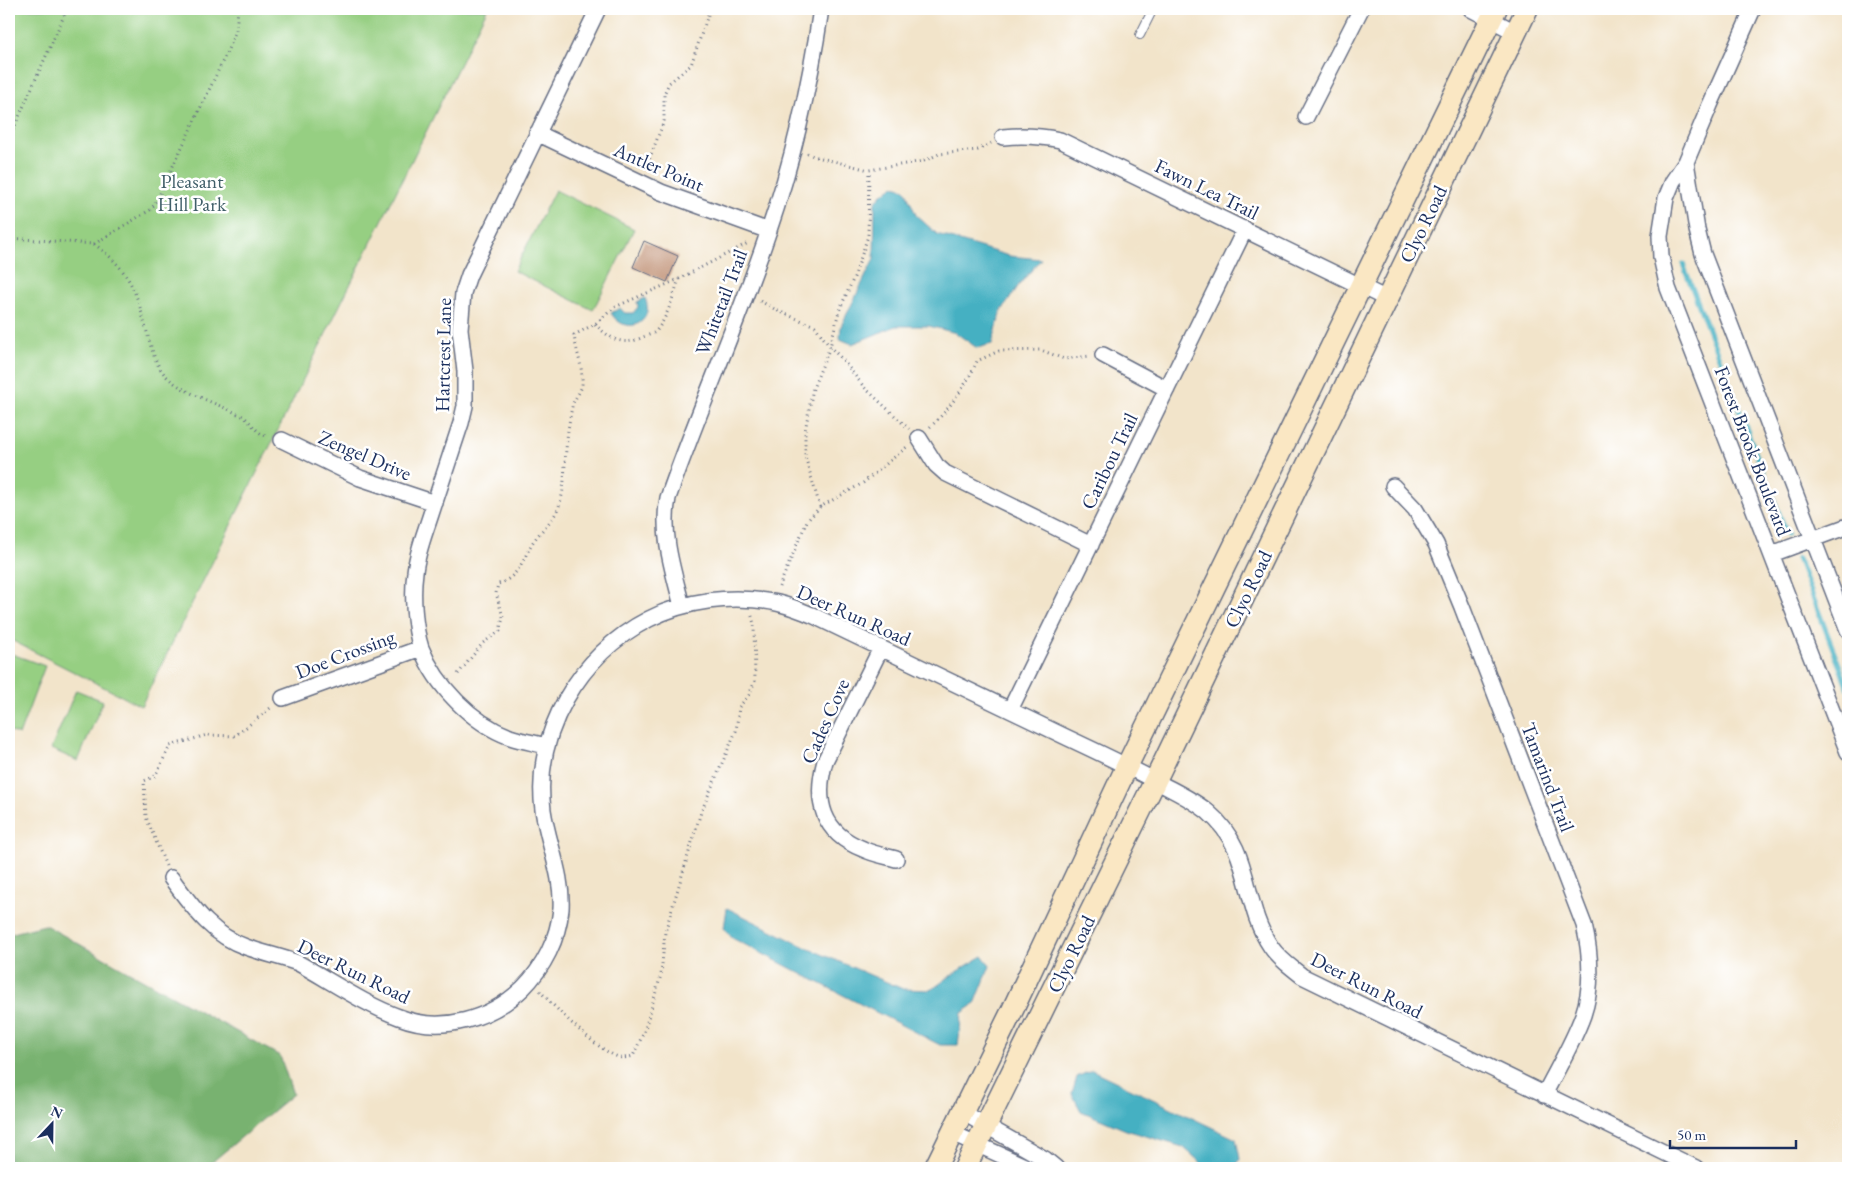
<svg xmlns="http://www.w3.org/2000/svg" width="1857" height="1177" viewBox="0 0 1857 1177" font-family="'EB Garamond',serif">
  <rect width="100%" height="100%" fill="#fff"/>
  <filter id="ink" filterUnits="userSpaceOnUse"><feTurbulence type="fractalNoise" baseFrequency=".02" numOctaves="2"/><feDisplacementMap in="SourceGraphic" scale="10" xChannelSelector="R" yChannelSelector="G"/><feConvolveMatrix kernelMatrix="1 2 1 2 8 2 1 2 1" color-interpolation-filters="sRGB"/></filter>
  <filter id="wash" filterUnits="userSpaceOnUse"><feTurbulence type="fractalNoise" baseFrequency=".0096" numOctaves="4" result="noise"/><feDisplacementMap in="SourceGraphic" scale="20" xChannelSelector="R" yChannelSelector="G"/><feGaussianBlur stdDeviation="1.12" result="paint"/><feColorMatrix in="noise" values="0 0 0 0 0 0 0 0 0 0 0 0 0 0 0 0 0 1.4 0 .05"/><feComposite in="paint" operator="in"/></filter>
  <g filter="url(#wash)">
    <rect width="100%" height="100%" fill="#f2e4ca"/>
    <path fill="#96cf82" stroke="#587f70" d="M 9,9 L 487,9 L 141,706 L 9,639 Z
      M 555,190 L 634,229 L 593,310 L 514,271 Z
      M 9,653 L 45,666 L 19,735 L 9,731 Z
      M 76,690 L 103,701 L 78,761 L 51,749 Z"/>
    <path fill="#78b270" stroke="#4a7067" d="M 45,925 L 280,1056 L 293,1094 L 205,1168 L 9,1168 L 9,934 Z"/>
    <path fill="#44b0c2" stroke="#307090" d="M 894,186 L 905,189 L 916,215 L 937,234 L 1009,256 L 1041,259 L 1019,285 L 1001,312 L 992,344 L 977,348 L 956,333 L 929,326 L 896,326 L 852,344 L 840,339 L 841,326 L 874,259 L 875,203 L 882,194 Z
      M 645,298 C 656,323 625,337 611,313 L 620,308 L 625,313 L 633,313 L 638,307 L 637,302 Z
      M 727,908 L 805,947 L 903,989 L 931,990 L 956,972 L 983,956 L 990,966 L 975,1004 L 962,1013 L 958,1045 L 940,1045 L 732,938 L 724,928 Z
      M 1092,1070 L 1236,1139 L 1240,1159 L 1235,1168 L 1207,1168 L 1183,1147 L 1126,1130 L 1081,1111 L 1072,1094 L 1077,1077 Z"/>
    <g fill="none" stroke-linecap="round" stroke-linejoin="round">
      <path stroke="#44b0c2" stroke-width="5" d="M 1683,264 L 1787,534
        M 1798,558 L 1848,688"/>
    </g>
    <g id="blocks">
      <path fill="#c69b82" d="M 644,241 L 678,256 L 667,282 L 633,267 Z"/>
    </g>
  </g>
  <g filter="url(#ink)">
    <use href="#blocks" fill-opacity="0" stroke="#666e84" stroke-width="1"/>
    <g fill="none" stroke-linecap="round" stroke-linejoin="round">
      <g stroke="#666e84" stroke-width="10">
        <path id="lane" d="M 1140,35 L 1153,9"/>
      </g>
      <g stroke="#666e84" stroke-width="18">
        <path id="street" d="M 1471,9 L 1515,32
          M 1753,9 L 1710,105 L 1686,162 L 1673,181 L 1666,198 L 1660,236 L 1661,257 L 1668,288 L 1848,752
          M 1306,117 L 1361,9
          M 537,133 L 661,192 L 769,231
          M 1003,137 C 1023,135 1040,136 1060,140 L 1387,299
          M 1686,162 L 1697,230 L 1703,254 L 1848,630
          M 1103,355 L 1167,389
          M 919,438 L 936,465 L 945,473 L 1091,545
          M 282,440 L 360,478 L 435,503
          M 1393,486 L 1415,509 L 1436,544 L 1462,607 L 1584,925 C 1591,955 1593,986 1583,1015 C 1573,1043 1557,1069 1544,1095
          M 1772,554 L 1848,526
          M 682,606 C 673,570 661,535 668,498 C 699,409 738,323 768,233 C 793,161 810,84 821,9
          M 881,648 L 825,761 C 814,801 822,833 863,849 C 873,854 885,856 896,859
          M 283,698 L 421,648
          M 1010,710 L 1245,229
          M 547,746 C 535,743 522,741 510,737 C 472,723 436,686 421,648 C 414,627 412,594 415,572 C 417,552 425,533 431,514 C 441,484 451,453 461,423 L 465,406 L 465,371 L 460,329 L 463,293 L 469,275 L 598,9
          M 171,878 C 192,906 211,935 246,947 C 263,953 281,957 298,963 C 331,981 364,1004 399,1017 C 442,1034 491,1019 523,988 C 544,967 558,939 561,909 C 563,875 548,844 543,810 C 533,732 580,654 649,619 C 686,600 731,595 772,602 C 786,604 799,610 812,615 C 897,656 983,697 1068,738 C 1100,753 1132,768 1163,785 C 1178,793 1195,801 1208,812 C 1254,851 1241,903 1271,947 C 1279,959 1291,967 1302,976 L 1696,1168
          M 962,1112 L 1045,1159 L 1056,1168
          M 952,1133 L 1029,1168"/>
      </g>
      <g stroke="#666e84" stroke-width="24">
        <path id="secondary" d="M 935,1168 L 1013,1009 L 1127,766 L 1496,9
          M 965,1168 L 1155,781 L 1527,9"/>
      </g>
      <path stroke="#666e84" stroke-width="3" stroke-dasharray="1 4" stroke-linecap="butt" d="M 9,139 L 67,9
        M 807,153 L 813,156 L 869,170 L 924,161 L 939,154 L 978,150 L 991,143
        M 646,168 L 664,121 L 664,94 L 669,83 L 691,65 L 710,9
        M 9,238 L 94,244 C 131,270 137,294 148,336 C 151,347 155,362 162,371 C 175,390 213,402 234,412 C 237,414 241,415 244,417 C 252,423 257,434 267,436
        M 94,244 L 150,210 L 155,204 L 227,52 L 236,30 L 238,9
        M 760,301 L 778,311 L 815,326 L 830,347 L 842,359 L 864,387 L 909,429
        M 595,324 C 610,339 623,347 643,337 C 648,335 654,334 657,330 C 668,316 673,296 679,279
        M 930,427 C 948,411 968,383 977,361 L 999,351 L 1041,350 L 1064,359 L 1090,356
        M 820,507 L 805,456 L 805,431 L 813,388 L 830,347 L 839,311 L 855,275 L 868,236 L 869,170
        M 779,587 L 807,521 L 820,507 L 863,483 L 908,446
        M 458,674 L 483,643 L 500,631 L 503,617 L 496,593 L 498,584 C 515,579 522,564 529,549 C 536,534 551,524 558,509 C 564,493 564,480 565,464 C 566,446 568,426 572,407 C 573,399 582,392 582,383 C 583,366 576,352 574,335 L 595,324 L 615,307 L 679,279 L 748,243
        M 166,866 L 146,817 L 144,781 L 155,776 L 170,746 L 207,735 L 235,736 L 273,706
        M 540,991 C 554,1007 602,1055 622,1058 C 625,1058 630,1057 633,1056 L 644,1032 L 661,975 L 665,932 L 701,812 L 736,731 L 739,707 L 749,695 L 755,681 L 754,624 L 751,613"/>
      <use href="#lane" stroke="#fff" stroke-width="8"/>
      <use href="#street" stroke="#fff" stroke-width="15"/>
      <use href="#secondary" stroke="#fae7c3" stroke-width="21"/>
    </g>
  </g>
  <g text-anchor="middle" stroke-width="5" stroke-linejoin="round" paint-order="stroke">
    <g font-size="20" fill="#1b2f5e" stroke="#fff">
      <text transform="translate(659 167) rotate(23)" y="7">Antler Point</text>
      <text transform="translate(1207 189) rotate(26)" y="7">Fawn Lea Trail</text>
      <text transform="translate(1423 224) rotate(-64)" y="7">Clyo Road</text>
      <text transform="translate(721 302) rotate(-69)" y="7">Whitetail Trail</text>
      <text transform="translate(443 355) rotate(-89)" y="7">Hartcrest Lane</text>
      <text transform="translate(1753 451) rotate(69)" y="7">Forest Brook Boulevard</text>
      <text transform="translate(365 455) rotate(23)" y="7">Zengel Drive</text>
      <text transform="translate(1109 461) rotate(-64)" y="7">Caribou Trail</text>
      <text transform="translate(1248 589) rotate(-64)" y="7">Clyo Road</text>
      <text transform="translate(854 615) rotate(24)" y="7">Deer Run Road</text>
      <text transform="translate(345 654) rotate(-21)" y="7">Doe Crossing</text>
      <text transform="translate(825 721) rotate(-66)" y="7">Cades Cove</text>
      <text transform="translate(1548 777) rotate(69)" y="7">Tamarind Trail</text>
      <text transform="translate(1071 954) rotate(-64)" y="7">Clyo Road</text>
      <text transform="translate(354 971) rotate(26)" y="7">Deer Run Road</text>
      <text transform="translate(1367 985) rotate(27)" y="7">Deer Run Road</text>
    </g>
    <g font-size="20" fill="#405f69" stroke="#fff">
      <text x="192" y="188">Pleasant<tspan x="192" dy="23">Hill Park</tspan></text>
    </g>
  </g>
  <rect width="1857" height="1177" fill="none" stroke="#fff" stroke-width="30"/>
  <g transform="translate(52 1124) rotate(22)" stroke="#ffffff" stroke-width="4" paint-order="stroke">
  <path d="M0-4L9 19L0 12L-9 19Z" fill="#1b2f5e"/>
  <text y="-8" font-size="14" font-weight="bold" text-anchor="middle" fill="#1b2f5e">N</text>
  </g>
  <path d="M1670 1140v8h126v-8" fill="none" stroke="#1b2f5e" stroke-width="2.5"/>
  <text x="1677" y="1140" font-size="15" fill="#1b2f5e" stroke="#ffffff" stroke-width="4" paint-order="stroke">50 m</text>
</svg>
